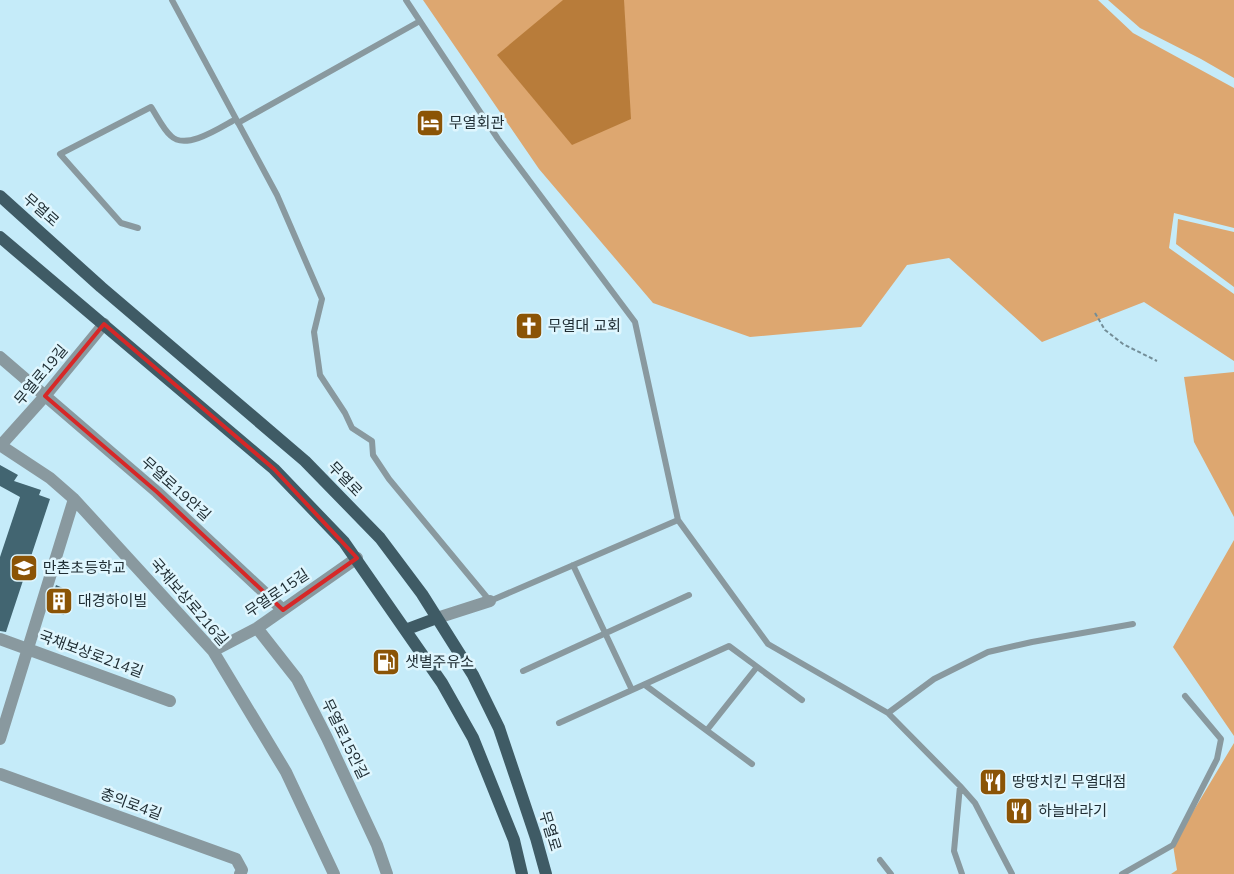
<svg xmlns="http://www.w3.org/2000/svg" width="1234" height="874" viewBox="0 0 1234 874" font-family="Mulish,'Noto Sans KR',sans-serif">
  <rect width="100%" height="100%" fill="#c5ebf9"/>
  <path fill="#dda770" d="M 423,0 L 1098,0 L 1133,33 L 1234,88 L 1234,228 L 1174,213 L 1169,248 L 1234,294 L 1234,361 L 1144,302 L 1042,342 L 949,258 L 907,265 L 861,327 L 750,337 L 653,303 L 539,169 Z
    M 1108,0 L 1234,0 L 1234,78 L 1201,59 L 1140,28 Z
    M 1178,219 L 1234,232 L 1234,287 L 1176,244 Z
    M 1234,372 L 1234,517 L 1194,442 L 1184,377 Z
    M 1234,540 L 1234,736 L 1173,647 Z
    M 1234,743 L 1234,874 L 1171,874 L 1177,870 L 1173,845 Z"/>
  <path fill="#b87c3a" d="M 563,0 L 624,0 L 631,119 L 572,145 L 497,55 Z"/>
  <path fill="#426571" d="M 0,465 L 18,475 L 14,481 L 41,490 L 39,495 L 50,499 L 6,632 L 0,631 L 0,557 L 20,497 L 0,486 Z
    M 56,585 L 72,592 L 64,615 L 48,610 Z"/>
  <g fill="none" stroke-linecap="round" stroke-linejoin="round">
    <path stroke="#738d97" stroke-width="2" stroke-dasharray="4 2.5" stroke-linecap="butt" d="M 1095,313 L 1105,330 L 1123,344 L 1157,361"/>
    <path stroke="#89999f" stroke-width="6" d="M 172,0 L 277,195 L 322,299 L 314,332 L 320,375 L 345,413 L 352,428 L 372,441 L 373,455 L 389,479 L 490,601 L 678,520
      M 406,0 L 498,139 L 635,322 L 678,520 L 768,644 L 888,713 L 960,786 L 954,851 L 962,874
      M 238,123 L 420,21
      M 138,228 L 121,223 L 60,154 L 151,107 C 157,116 163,129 171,136 C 186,151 221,127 236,119
      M 573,565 L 632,690 L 729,646 L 802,700
      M 523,671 L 689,595
      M 645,685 L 752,764
      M 888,713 L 934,679 L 988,652 L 1032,642 L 1133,624
      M 559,723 L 632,690
      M 707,730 L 757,667
      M 960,786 L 975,803 L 1012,874
      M 880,860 L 891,874
      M 1122,874 L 1173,845 L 1217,759 L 1221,739 L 1185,696"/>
    <path stroke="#89999f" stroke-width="12" d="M 0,357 L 157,492 L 283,610
      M 0,445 L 50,478 L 74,499 L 213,651 L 286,772 L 334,874
      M 1,445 L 45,396 L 104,324
      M 437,618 L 490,601
      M 257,628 L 297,679 L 327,738 L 377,845 L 387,874
      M 0,639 L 170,701
      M 213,651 L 257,628 L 357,558
      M 0,739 L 74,499
      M 0,774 L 236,859 L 242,870 L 240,874"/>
    <path stroke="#3f5b65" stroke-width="12" d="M 0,196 L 101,287 L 305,461 L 380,538 L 422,594 L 473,675 L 499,728 L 536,838 L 546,874
      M 0,237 L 274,469 L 344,542 L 442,683 L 473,738 L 514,840 L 522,874
      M 405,630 L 437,618"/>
  </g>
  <path fill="none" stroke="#d62828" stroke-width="4" stroke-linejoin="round" d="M 104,324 L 274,469 L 357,558 L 283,610 L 157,492 L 45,396 Z"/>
  <defs>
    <g id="hotel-square" transform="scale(1.4375)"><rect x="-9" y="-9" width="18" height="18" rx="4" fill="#8b5406" stroke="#dff6fe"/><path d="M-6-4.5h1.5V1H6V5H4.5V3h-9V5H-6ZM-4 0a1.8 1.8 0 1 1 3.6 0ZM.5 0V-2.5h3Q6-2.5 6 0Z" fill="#fff"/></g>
    <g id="church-square" transform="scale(1.4375)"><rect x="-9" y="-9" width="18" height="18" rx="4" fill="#8b5406" stroke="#dff6fe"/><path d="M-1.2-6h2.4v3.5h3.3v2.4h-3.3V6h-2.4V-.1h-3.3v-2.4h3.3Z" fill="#fff"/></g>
    <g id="school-square" transform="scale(1.4375)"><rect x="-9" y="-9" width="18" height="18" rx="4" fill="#8b5406" stroke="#dff6fe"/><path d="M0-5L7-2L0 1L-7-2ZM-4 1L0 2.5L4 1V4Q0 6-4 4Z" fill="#fff"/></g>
    <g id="building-square" transform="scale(1.4375)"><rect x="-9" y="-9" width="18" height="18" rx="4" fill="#8b5406" stroke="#dff6fe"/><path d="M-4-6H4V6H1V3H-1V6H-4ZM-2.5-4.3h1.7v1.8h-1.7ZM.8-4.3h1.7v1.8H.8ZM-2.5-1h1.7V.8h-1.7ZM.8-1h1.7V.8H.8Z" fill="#fff"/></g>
    <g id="fuel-square" transform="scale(1.4375)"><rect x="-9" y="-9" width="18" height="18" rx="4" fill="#8b5406" stroke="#dff6fe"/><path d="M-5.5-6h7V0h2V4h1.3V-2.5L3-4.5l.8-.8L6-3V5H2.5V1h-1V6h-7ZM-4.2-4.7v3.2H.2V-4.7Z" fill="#fff"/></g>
    <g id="restaurant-square" transform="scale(1.4375)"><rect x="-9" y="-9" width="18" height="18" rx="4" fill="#8b5406" stroke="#dff6fe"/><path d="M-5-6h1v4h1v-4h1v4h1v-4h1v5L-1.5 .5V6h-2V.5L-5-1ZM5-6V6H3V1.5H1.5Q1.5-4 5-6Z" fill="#fff"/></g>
  </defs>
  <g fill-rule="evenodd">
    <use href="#hotel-square" x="430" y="123"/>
    <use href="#church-square" x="529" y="326"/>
    <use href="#school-square" x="24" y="568"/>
    <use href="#building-square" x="59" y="601"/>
    <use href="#fuel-square" x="386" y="662"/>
    <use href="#restaurant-square" x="993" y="782"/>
    <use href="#restaurant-square" x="1019" y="811"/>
  </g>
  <g text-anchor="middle" stroke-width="5" stroke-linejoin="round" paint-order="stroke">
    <g font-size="15" fill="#202e34" stroke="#dff6fe" text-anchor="start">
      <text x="449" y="128">무열회관</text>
      <text x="548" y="331">무열대 교회</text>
      <text x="43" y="573">만촌초등학교</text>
      <text x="78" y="606">대경하이빌</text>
      <text x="405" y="667">샛별주유소</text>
      <text x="1012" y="787">땅땅치킨 무열대점</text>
      <text x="1038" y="816">하늘바라기</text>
    </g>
    <g font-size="15" fill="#202e34" stroke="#dff6fe">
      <text transform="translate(41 210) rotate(41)" y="5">무열로</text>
      <text transform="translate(41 375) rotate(-50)" y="5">무열로19길</text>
      <text transform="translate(345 479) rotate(46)" y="5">무열로</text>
      <text transform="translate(176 489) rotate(42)" y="5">무열로19안길</text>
      <text transform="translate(277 593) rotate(-34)" y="5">무열로15길</text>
      <text transform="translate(189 602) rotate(49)" y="5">국채보상로216길</text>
      <text transform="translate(91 654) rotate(20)" y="5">국채보상로214길</text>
      <text transform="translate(345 739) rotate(64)" y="5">무열로15안길</text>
      <text transform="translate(131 804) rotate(20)" y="5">충의로4길</text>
      <text transform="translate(550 831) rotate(73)" y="5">무열로</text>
    </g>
  </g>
</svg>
